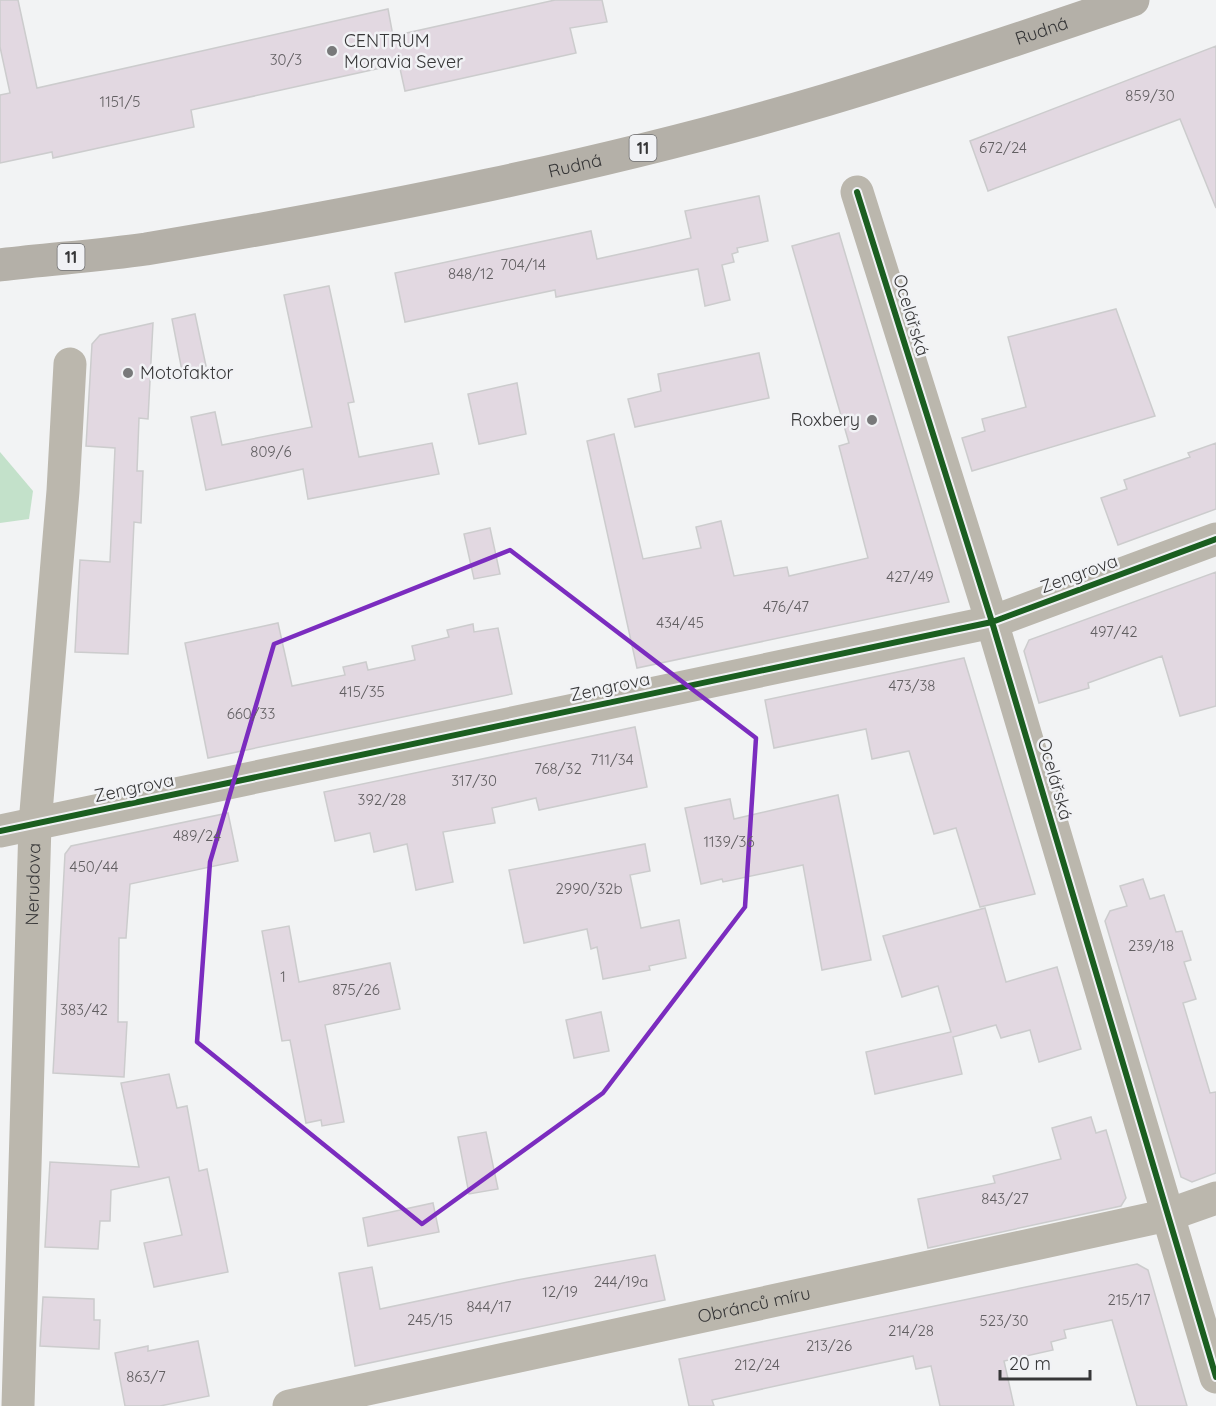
<svg xmlns="http://www.w3.org/2000/svg" width="1216" height="1406" viewBox="0 0 1216 1406" font-family="Quicksand,sans-serif">
  <rect width="100%" height="100%" fill="#f2f3f4"/>
  <path fill="#c3e1ca" d="M 0,452 L 33,491 L 29,519 L 0,523 Z"/>
  <path fill="#e2d8e1" stroke="#cccccd" stroke-width="1.5" d="M 0,0 L 18,0 L 37,88 L 388,9 L 393,36 L 555,0 L 602,0 L 607,22 L 570,28 L 576,53 L 405,91 L 399,64 L 191,110 L 194,127 L 53,158 L 52,152 L 0,163 L 0,95 L 10,93 L 0,47 Z
    M 1216,46 L 1216,208 L 1180,119 L 988,191 L 970,141 Z
    M 759,196 L 768,241 L 737,248 L 738,252 L 732,254 L 734,262 L 722,265 L 730,300 L 705,306 L 698,269 L 556,297 L 555,290 L 405,322 L 395,273 L 591,231 L 597,259 L 652,247 L 691,238 L 685,211 Z
    M 839,233 L 949,602 L 637,668 L 587,441 L 614,434 L 643,559 L 701,548 L 696,527 L 721,521 L 734,576 L 787,567 L 789,576 L 868,558 L 839,446 L 849,443 L 792,246 Z
    M 329,286 L 354,402 L 348,403 L 359,457 L 432,443 L 439,474 L 308,499 L 303,469 L 206,490 L 191,417 L 215,412 L 222,445 L 312,427 L 284,295 Z
    M 1116,309 L 1155,416 L 972,471 L 962,438 L 985,431 L 982,419 L 1026,407 L 1008,337 Z
    M 195,314 L 206,366 L 182,371 L 172,319 Z
    M 153,323 L 148,419 L 139,418 L 137,471 L 143,471 L 141,523 L 134,522 L 128,654 L 75,652 L 80,560 L 110,562 L 115,448 L 86,446 L 92,344 L 100,335 Z
    M 759,353 L 769,398 L 635,427 L 628,399 L 661,391 L 658,374 Z
    M 517,383 L 526,434 L 479,444 L 468,394 Z
    M 1216,443 L 1216,509 L 1118,545 L 1101,498 L 1127,489 L 1124,480 L 1190,457 L 1188,453 Z
    M 490,528 L 500,574 L 474,579 L 464,534 Z
    M 1216,572 L 1216,706 L 1180,716 L 1162,656 L 1088,683 L 1089,688 L 1039,703 L 1024,651 L 1029,640 Z
    M 278,623 L 292,686 L 345,675 L 343,667 L 366,662 L 368,670 L 415,660 L 412,646 L 449,637 L 447,630 L 473,624 L 474,632 L 498,628 L 512,694 L 208,758 L 185,643 Z
    M 964,658 L 1035,894 L 980,907 L 956,828 L 934,834 L 909,751 L 872,759 L 866,729 L 774,748 L 765,700 Z
    M 635,727 L 647,787 L 539,810 L 536,798 L 492,808 L 495,823 L 443,832 L 453,882 L 416,890 L 407,844 L 374,852 L 370,833 L 335,841 L 324,792 Z
    M 838,795 L 871,960 L 822,970 L 803,865 L 723,882 L 722,879 L 701,884 L 685,808 L 730,799 L 734,819 Z
    M 228,813 L 238,861 L 130,884 L 126,938 L 119,938 L 118,1022 L 127,1022 L 124,1077 L 53,1073 L 65,854 L 71,846 Z
    M 645,844 L 650,871 L 630,875 L 641,928 L 679,920 L 686,958 L 649,966 L 650,970 L 603,979 L 597,947 L 591,949 L 587,929 L 524,943 L 509,870 Z
    M 1143,879 L 1150,899 L 1164,895 L 1176,932 L 1182,931 L 1191,960 L 1184,962 L 1196,999 L 1183,1003 L 1210,1093 L 1216,1092 L 1216,1173 L 1192,1182 L 1181,1177 L 1105,921 L 1110,911 L 1127,906 L 1120,886 Z
    M 985,908 L 1006,982 L 1057,967 L 1081,1049 L 1039,1062 L 1030,1030 L 1001,1038 L 996,1025 L 953,1037 L 962,1074 L 875,1094 L 866,1052 L 951,1032 L 938,986 L 902,997 L 883,936 Z
    M 289,926 L 299,982 L 390,963 L 400,1009 L 325,1025 L 344,1122 L 322,1126 L 321,1120 L 306,1123 L 290,1040 L 282,1041 L 262,931 Z
    M 601,1012 L 609,1051 L 574,1058 L 566,1020 Z
    M 169,1074 L 177,1108 L 187,1106 L 199,1171 L 207,1169 L 228,1272 L 154,1287 L 144,1243 L 182,1235 L 169,1177 L 111,1190 L 110,1221 L 100,1221 L 98,1249 L 45,1247 L 50,1162 L 139,1167 L 121,1083 Z
    M 1091,1117 L 1096,1133 L 1106,1130 L 1126,1198 L 1121,1206 L 928,1248 L 918,1199 L 995,1183 L 993,1176 L 1061,1159 L 1052,1128 Z
    M 486,1132 L 498,1189 L 469,1194 L 458,1137 Z
    M 433,1203 L 439,1232 L 368,1246 L 363,1218 Z
    M 655,1255 L 665,1300 L 355,1366 L 339,1273 L 372,1267 L 380,1309 L 517,1280 Z
    M 1137,1264 L 1148,1270 L 1187,1406 L 1137,1406 L 1112,1320 L 1064,1330 L 1066,1338 L 1051,1342 L 1053,1350 L 1004,1361 L 1014,1406 L 940,1406 L 931,1366 L 916,1369 L 913,1356 L 712,1400 L 714,1406 L 689,1406 L 679,1359 Z
    M 43,1297 L 94,1299 L 94,1320 L 100,1320 L 99,1349 L 40,1346 Z
    M 198,1341 L 209,1396 L 160,1406 L 125,1406 L 115,1353 L 148,1346 L 148,1351 Z"/>
  <g fill="none" stroke-linecap="round" stroke-linejoin="round">
    <g stroke="#bbb7ad" stroke-width="33">
      <path d="M 857,192 L 992,622 L 1216,1377"/>
      <path d="M 0,831 L 992,622 L 1216,539"/>
      <path id="s1" d="M 18,1406 L 35,824 L 63,491 L 70,364"/>
      <path id="s2" d="M 289,1406 L 1168,1215 L 1216,1198"/>
    </g>
    <path stroke="#b4b0a8" stroke-width="33" id="s3" d="M 0,265 C 48,259 97,256 146,249 C 374,211 604,166 826,100 C 929,69 1031,35 1133,0"/>
    <g stroke="#f1f2f5" stroke-width="10">
      <path id="cycleway" d="M 857,192 L 992,622 L 1216,1377
        M 0,831 L 992,622 L 1216,539"/>
    </g>
    <use href="#cycleway" stroke="#1b5e20" stroke-width="6"/>
  </g>
  <path fill="none" stroke="#7b2cbf" stroke-width="4.5" stroke-linejoin="round" d="M 510,550 L 756,738 L 745,907 L 603,1093 L 422,1224 L 197,1042 L 210,862 L 274,644 Z"/>
  <g fill="#78797a" stroke="#f1f2f5" stroke-width="2">
    <circle cx="332" cy="51" r="6"/>
    <circle cx="128" cy="373" r="6"/>
    <circle cx="872" cy="420" r="6"/>
  </g>
  <g text-anchor="middle" stroke-width="5" stroke-linejoin="round" paint-order="stroke">
    <g font-size="15" fill="#625f62">
      <text x="286" y="65">30/3</text>
      <text x="1150" y="101">859/30</text>
      <text x="120" y="107">1151/5</text>
      <text x="1003" y="153">672/24</text>
      <text x="523" y="270">704/14</text>
      <text x="471" y="279">848/12</text>
      <text x="271" y="457">809/6</text>
      <text x="910" y="582">427/49</text>
      <text x="786" y="612">476/47</text>
      <text x="680" y="628">434/45</text>
      <text x="1114" y="637">497/42</text>
      <text x="912" y="691">473/38</text>
      <text x="362" y="697">415/35</text>
      <text x="251" y="719">660/33</text>
      <text x="612" y="765">711/34</text>
      <text x="558" y="774">768/32</text>
      <text x="474" y="786">317/30</text>
      <text x="382" y="805">392/28</text>
      <text x="197" y="841">489/24</text>
      <text x="729" y="847">1139/36</text>
      <text x="94" y="872">450/44</text>
      <text x="589" y="894">2990/32b</text>
      <text x="1151" y="951">239/18</text>
      <text x="283" y="982">1</text>
      <text x="356" y="995">875/26</text>
      <text x="84" y="1015">383/42</text>
      <text x="1005" y="1204">843/27</text>
      <text x="621" y="1287">244/19a</text>
      <text x="560" y="1297">12/19</text>
      <text x="1129" y="1305">215/17</text>
      <text x="489" y="1312">844/17</text>
      <text x="430" y="1325">245/15</text>
      <text x="1004" y="1326">523/30</text>
      <text x="911" y="1336">214/28</text>
      <text x="829" y="1351">213/26</text>
      <text x="757" y="1370">212/24</text>
      <text x="146" y="1382">863/7</text>
    </g>
    <g fill="#f1f2f5" stroke="#6f6f71" stroke-width="1.5">
      <rect x="629.5" y="135" width="27" height="26" rx="4.5"/>
      <rect x="57.5" y="244" width="27" height="26" rx="4.5"/>
    </g>
    <g font-size="16" font-weight="bold" fill="#373738">
      <text x="643" y="154">11</text>
      <text x="71" y="263">11</text>
    </g>
    <g font-size="18" fill="#373738" stroke="#f1f2f5">
      <text dy="6" stroke="none"><textPath href="#s3" startOffset="1070">Rudná</textPath></text>
      <text dy="6" stroke="none"><textPath href="#s3" startOffset="584">Rudná</textPath></text>
      <text transform="translate(911 315) rotate(73)" y="6">Ocelářská</text>
      <text transform="translate(1079 574) rotate(-20)" y="6">Zengrova</text>
      <text transform="translate(610 687) rotate(-12)" y="6">Zengrova</text>
      <text transform="translate(1055 779) rotate(74)" y="6">Ocelářská</text>
      <text transform="translate(134 788) rotate(-12)" y="6">Zengrova</text>
      <text dy="6" stroke="none"><textPath href="#s1" startOffset="522">Nerudova</textPath></text>
      <text dy="6" stroke="none"><textPath href="#s2" startOffset="476">Obránců míru</textPath></text>
    </g>
    <g font-size="18" fill="#373738" stroke="#f1f2f5" text-anchor="start">
      <text x="344" y="47">CENTRUM<tspan x="344" dy="21">Moravia Sever</tspan></text>
      <text x="140" y="379">Motofaktor</text>
      <text x="860" y="426" text-anchor="end">Roxbery</text>
    </g>
  </g>
  <path d="M1000 1370v9h90v-9" fill="none" stroke="#373738" stroke-width="3"/>
  <text x="1009" y="1370" font-size="18" fill="#373738" stroke="#f1f2f5" stroke-width="4.5" paint-order="stroke">20 m</text>
</svg>
